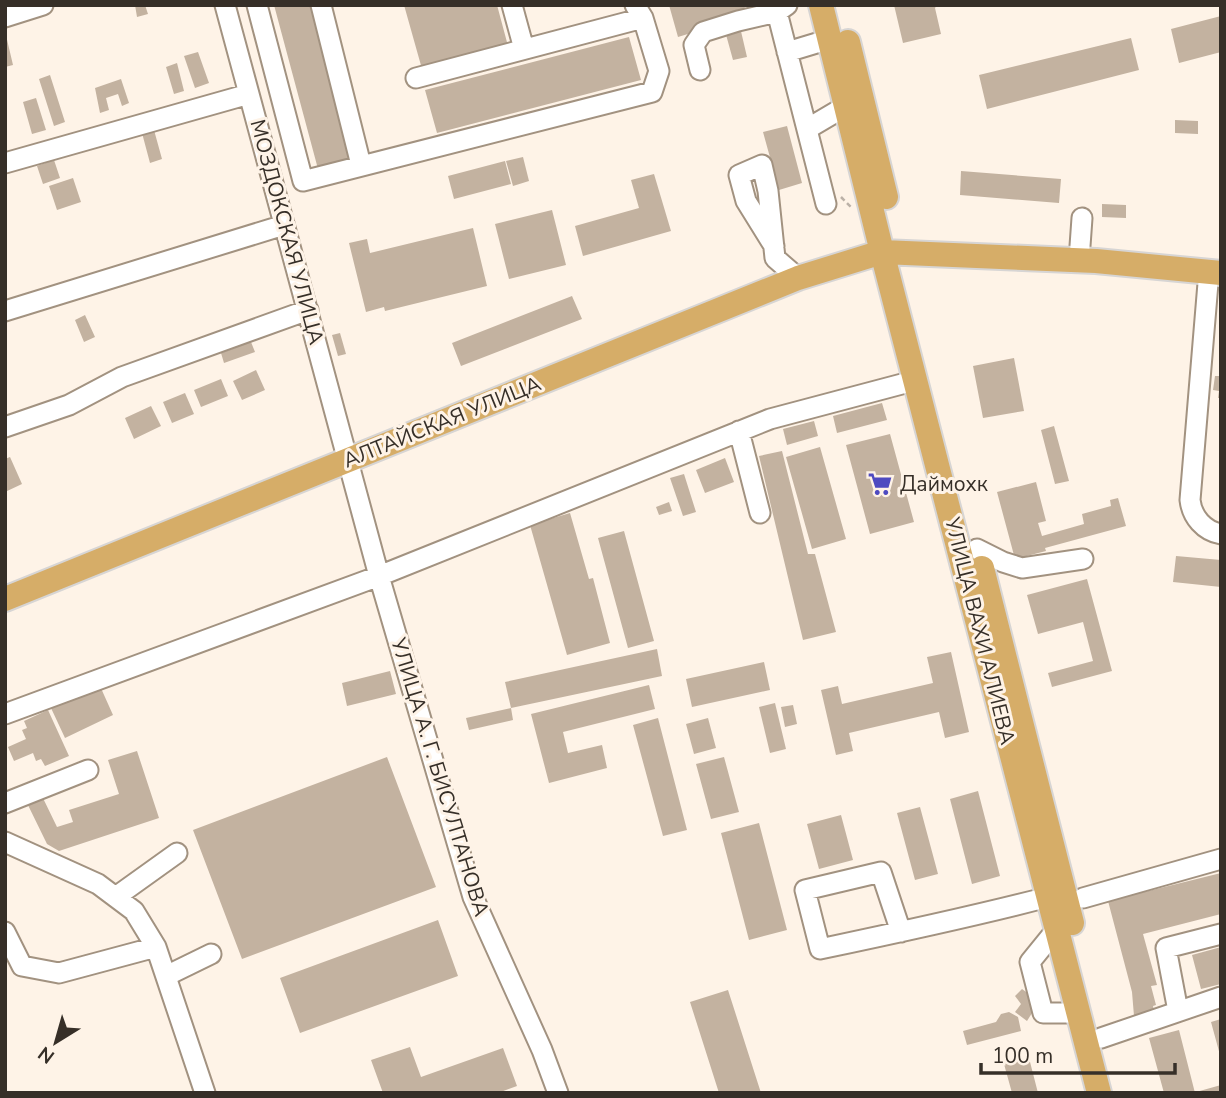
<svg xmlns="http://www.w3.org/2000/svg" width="1226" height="1098" viewBox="0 0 1226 1098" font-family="'Nunito Sans',sans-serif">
  <rect width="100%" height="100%" fill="#fef3e7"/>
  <path fill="#c3b2a0" d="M 135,5 L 145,5 L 148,14 L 137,17 Z
    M 274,5 L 312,5 L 353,160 L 318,169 Z
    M 404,5 L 497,5 L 508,46 L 422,69 Z
    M 669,5 L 744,5 L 746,12 L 724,23 L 678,37 Z
    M 894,5 L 937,5 L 935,8 L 941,34 L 903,43 Z
    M 1221,16 L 1221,52 L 1179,63 L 1171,29 Z
    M 740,27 L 747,57 L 733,60 L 725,31 Z
    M 5,31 L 13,65 L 5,67 Z
    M 629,37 L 641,80 L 437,133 L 425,90 Z
    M 1131,38 L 1139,70 L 987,109 L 979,75 Z
    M 198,52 L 209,83 L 195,88 L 184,56 Z
    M 177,63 L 184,91 L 174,94 L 166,67 Z
    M 50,75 L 65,122 L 54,126 L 39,79 Z
    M 121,79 L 129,103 L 122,106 L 118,94 L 106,98 L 109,110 L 100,113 L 95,88 Z
    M 36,98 L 46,130 L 32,134 L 23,102 Z
    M 1175,120 L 1198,121 L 1198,134 L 1175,133 Z
    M 787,126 L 802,183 L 779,190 L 763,132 Z
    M 154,130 L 162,159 L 150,163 L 142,133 Z
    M 523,157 L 529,181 L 513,186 L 506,161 Z
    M 54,160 L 60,178 L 43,184 L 37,166 Z
    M 505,161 L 511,184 L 454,199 L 448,176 Z
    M 961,171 L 1061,179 L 1059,203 L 960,195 Z
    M 654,174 L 671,231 L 583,256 L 575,226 L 639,208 L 631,180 Z
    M 73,178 L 81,202 L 57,210 L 49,186 Z
    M 1102,204 L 1126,205 L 1126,218 L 1102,217 Z
    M 552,210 L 566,265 L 509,279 L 495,224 Z
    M 473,228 L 487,286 L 385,311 L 384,307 L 366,312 L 349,243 L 367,239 L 370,253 Z
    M 572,296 L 582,319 L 461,366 L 452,343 Z
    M 85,315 L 95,337 L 84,342 L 75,320 Z
    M 340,333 L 346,354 L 338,356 L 332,335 Z
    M 251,342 L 255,352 L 224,363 L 221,353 Z
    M 1014,358 L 1024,411 L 983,418 L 973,366 Z
    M 256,370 L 265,390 L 242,400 L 233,381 Z
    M 1215,376 L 1221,376 L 1221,398 L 1218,398 L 1219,391 L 1213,390 Z
    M 221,379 L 228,396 L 201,407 L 194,390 Z
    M 185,393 L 194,414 L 172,423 L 163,402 Z
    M 882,403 L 887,420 L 837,433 L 833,416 Z
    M 151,406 L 161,426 L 134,439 L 125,418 Z
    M 814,421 L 818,436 L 787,445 L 783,429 Z
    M 1054,426 L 1069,481 L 1055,484 L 1041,430 Z
    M 890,434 L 914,522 L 870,534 L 846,445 Z
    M 820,447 L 846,539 L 812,549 L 786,457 Z
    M 782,451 L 808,554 L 815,554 L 836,632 L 803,640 L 759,456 Z
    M 10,457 L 22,484 L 5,492 L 5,459 Z
    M 725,458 L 734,482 L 705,493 L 696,470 Z
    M 684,474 L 696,512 L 683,516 L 670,478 Z
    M 1036,482 L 1046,521 L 1038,523 L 1042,536 L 1084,524 L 1082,514 L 1111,506 L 1110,500 L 1118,498 L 1126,526 L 1045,548 L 1046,551 L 1015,559 L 997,492 Z
    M 669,502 L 672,511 L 659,515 L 656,507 Z
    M 570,513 L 589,579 L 593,578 L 610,643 L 567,655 L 530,525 Z
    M 624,531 L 654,641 L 628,648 L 598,538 Z
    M 1176,556 L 1221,560 L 1221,587 L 1173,582 Z
    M 1087,579 L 1112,671 L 1052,687 L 1048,673 L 1093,661 L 1083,622 L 1038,634 L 1027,595 Z
    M 657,649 L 662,676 L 511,708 L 505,682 Z
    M 951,652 L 969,732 L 945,738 L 939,712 L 849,733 L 853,751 L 836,755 L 821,690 L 838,686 L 842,704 L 933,683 L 927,657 Z
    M 764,662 L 770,690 L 692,707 L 686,679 Z
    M 390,671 L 396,694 L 347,706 L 342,683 Z
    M 649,685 L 655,709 L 563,732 L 568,753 L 602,745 L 607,768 L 549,783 L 531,714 Z
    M 100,686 L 113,715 L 65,738 L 51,708 Z
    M 775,703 L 786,749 L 770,753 L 759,707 Z
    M 793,705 L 797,724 L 785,727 L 781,707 Z
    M 511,708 L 513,720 L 469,730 L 466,718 Z
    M 48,710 L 69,756 L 45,766 L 41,759 L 36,761 L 33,753 L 14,761 L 8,747 L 26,739 L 22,730 L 27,728 L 24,721 Z
    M 658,718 L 687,830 L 663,836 L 633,725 Z
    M 708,718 L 716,748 L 694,754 L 686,724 Z
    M 137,751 L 159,818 L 59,851 L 47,844 L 26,801 L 41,794 L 57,827 L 73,822 L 69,810 L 119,794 L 108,760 Z
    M 387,757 L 436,887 L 242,959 L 193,830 Z
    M 724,757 L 739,812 L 711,819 L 696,764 Z
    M 978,791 L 1000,876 L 972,884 L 950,799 Z
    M 920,807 L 938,874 L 915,880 L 897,813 Z
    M 841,815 L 853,860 L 819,869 L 807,824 Z
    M 759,823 L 787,930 L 749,940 L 721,833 Z
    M 1221,873 L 1221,914 L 1143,934 L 1157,985 L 1151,986 L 1156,1005 L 1153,1006 L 1154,1011 L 1134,1016 L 1132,992 L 1108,901 Z
    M 438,920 L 458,976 L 300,1033 L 280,978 Z
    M 1221,947 L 1221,984 L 1201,989 L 1192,955 Z
    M 1022,989 L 1043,1004 L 1038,1013 L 1032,1013 L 1027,1021 L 1015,1012 L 1021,1004 L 1015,996 Z
    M 728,990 L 761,1093 L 719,1093 L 690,1002 Z
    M 1009,1012 L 1018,1017 L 1021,1031 L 967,1045 L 963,1031 L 996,1022 L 1001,1014 Z
    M 1221,1019 L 1221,1055 L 1220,1055 L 1211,1022 Z
    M 1179,1030 L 1195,1093 L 1164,1093 L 1149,1038 Z
    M 410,1047 L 421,1077 L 503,1048 L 517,1086 L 498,1093 L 383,1093 L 371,1060 Z
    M 1029,1058 L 1038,1093 L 1012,1093 L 1004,1064 Z
    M 1221,1085 L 1221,1093 L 1196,1093 L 1196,1092 Z"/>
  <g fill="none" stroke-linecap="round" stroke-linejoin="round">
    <g stroke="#a29280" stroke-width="23">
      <path id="minor" d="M 225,5 L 379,576 L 473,897 L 542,1050 L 558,1093
        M 257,5 L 303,181 L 652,92 L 659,71 L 643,18 L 635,5
        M 321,5 L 361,165
        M 512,5 L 524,49
        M 787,5 L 777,12 L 826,204
        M 5,17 L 43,5
        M 787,52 L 830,39
        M 700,70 L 694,45 L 703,32 L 738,21 L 777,12
        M 416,78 L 643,18
        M 807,129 L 846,106
        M 5,163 L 249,94
        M 774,246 L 746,201 L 739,175 L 762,165 L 768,191 L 775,258 L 798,278
        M 1079,260 L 1082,218
        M 1209,271 L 1190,500 C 1192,517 1204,531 1221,534
        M 5,311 L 284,225
        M 5,427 L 69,405 L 122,377 L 308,310
        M 739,431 L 760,513
        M 977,549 L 1003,562 L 1022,568 L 1083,559
        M 5,714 L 379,576 L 770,419 L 917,380
        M 5,803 L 88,770
        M 5,842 L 98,884 L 134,911 L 156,947 L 205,1093
        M 117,896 L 177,853
        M 1083,898 L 1221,859
        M 1056,930 L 1030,962 L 1043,1013 L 1078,1013
        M 5,932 L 22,966 L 59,973 L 156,947
        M 901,932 L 881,872 L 805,890 L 820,949 C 896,933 972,917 1048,897
        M 166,976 L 211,954
        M 1178,1011 L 1166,948 L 1221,934
        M 1101,1038 L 1221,997"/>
    </g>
    <g stroke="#d7d5d4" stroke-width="28">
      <path id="major" d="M 821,5 L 882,252 L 1099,1093
        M 848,42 L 886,197
        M 982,568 L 1072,923
        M 5,599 L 798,278 L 882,252 L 1096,261 L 1221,273"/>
    </g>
    <path stroke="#bbb1a7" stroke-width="2.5" stroke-dasharray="5 3.5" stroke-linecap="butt" d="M 841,197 L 851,207"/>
    <use href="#minor" stroke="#fff" stroke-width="19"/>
    <use href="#major" stroke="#d6ad68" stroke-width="24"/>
  </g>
  <defs>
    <g id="supermarket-bare" transform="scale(1.89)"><path d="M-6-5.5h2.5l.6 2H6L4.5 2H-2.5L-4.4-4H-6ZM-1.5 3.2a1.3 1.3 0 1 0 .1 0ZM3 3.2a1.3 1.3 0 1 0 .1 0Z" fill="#4e4ac0" stroke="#fef3e7" stroke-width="2.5" paint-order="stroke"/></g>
  </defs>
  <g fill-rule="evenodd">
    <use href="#supermarket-bare" x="880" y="484"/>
  </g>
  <g text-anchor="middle" stroke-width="6" stroke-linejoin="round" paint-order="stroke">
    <g font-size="21" fill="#362f28" stroke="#fef3e7">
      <text transform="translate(287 232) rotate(75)" y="7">МОЗДОКСКАЯ УЛИЦА</text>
      <text transform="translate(442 422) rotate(-22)" y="7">АЛТАЙСКАЯ УЛИЦА</text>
      <text transform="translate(980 631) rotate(76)" y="7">УЛИЦА ВАХИ АЛИЕВА</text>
      <text transform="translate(440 777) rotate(73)" y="7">УЛИЦА А. Г. БИСУЛТАНОВА</text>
    </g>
    <g font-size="21" fill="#362f28" stroke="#fef3e7" text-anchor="start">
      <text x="900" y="491">Даймохк</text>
    </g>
  </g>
  <rect width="1226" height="1098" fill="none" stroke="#362f28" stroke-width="14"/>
  <g transform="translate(56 1042) rotate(217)" stroke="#fef3e7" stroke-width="5" paint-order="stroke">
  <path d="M0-5L12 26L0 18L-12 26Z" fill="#362f28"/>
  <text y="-10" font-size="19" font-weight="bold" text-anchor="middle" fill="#362f28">N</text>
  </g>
  <path d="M981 1063v10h194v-10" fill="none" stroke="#362f28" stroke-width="3.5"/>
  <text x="992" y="1063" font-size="21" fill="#362f28" stroke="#fef3e7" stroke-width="5" paint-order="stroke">100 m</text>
</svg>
